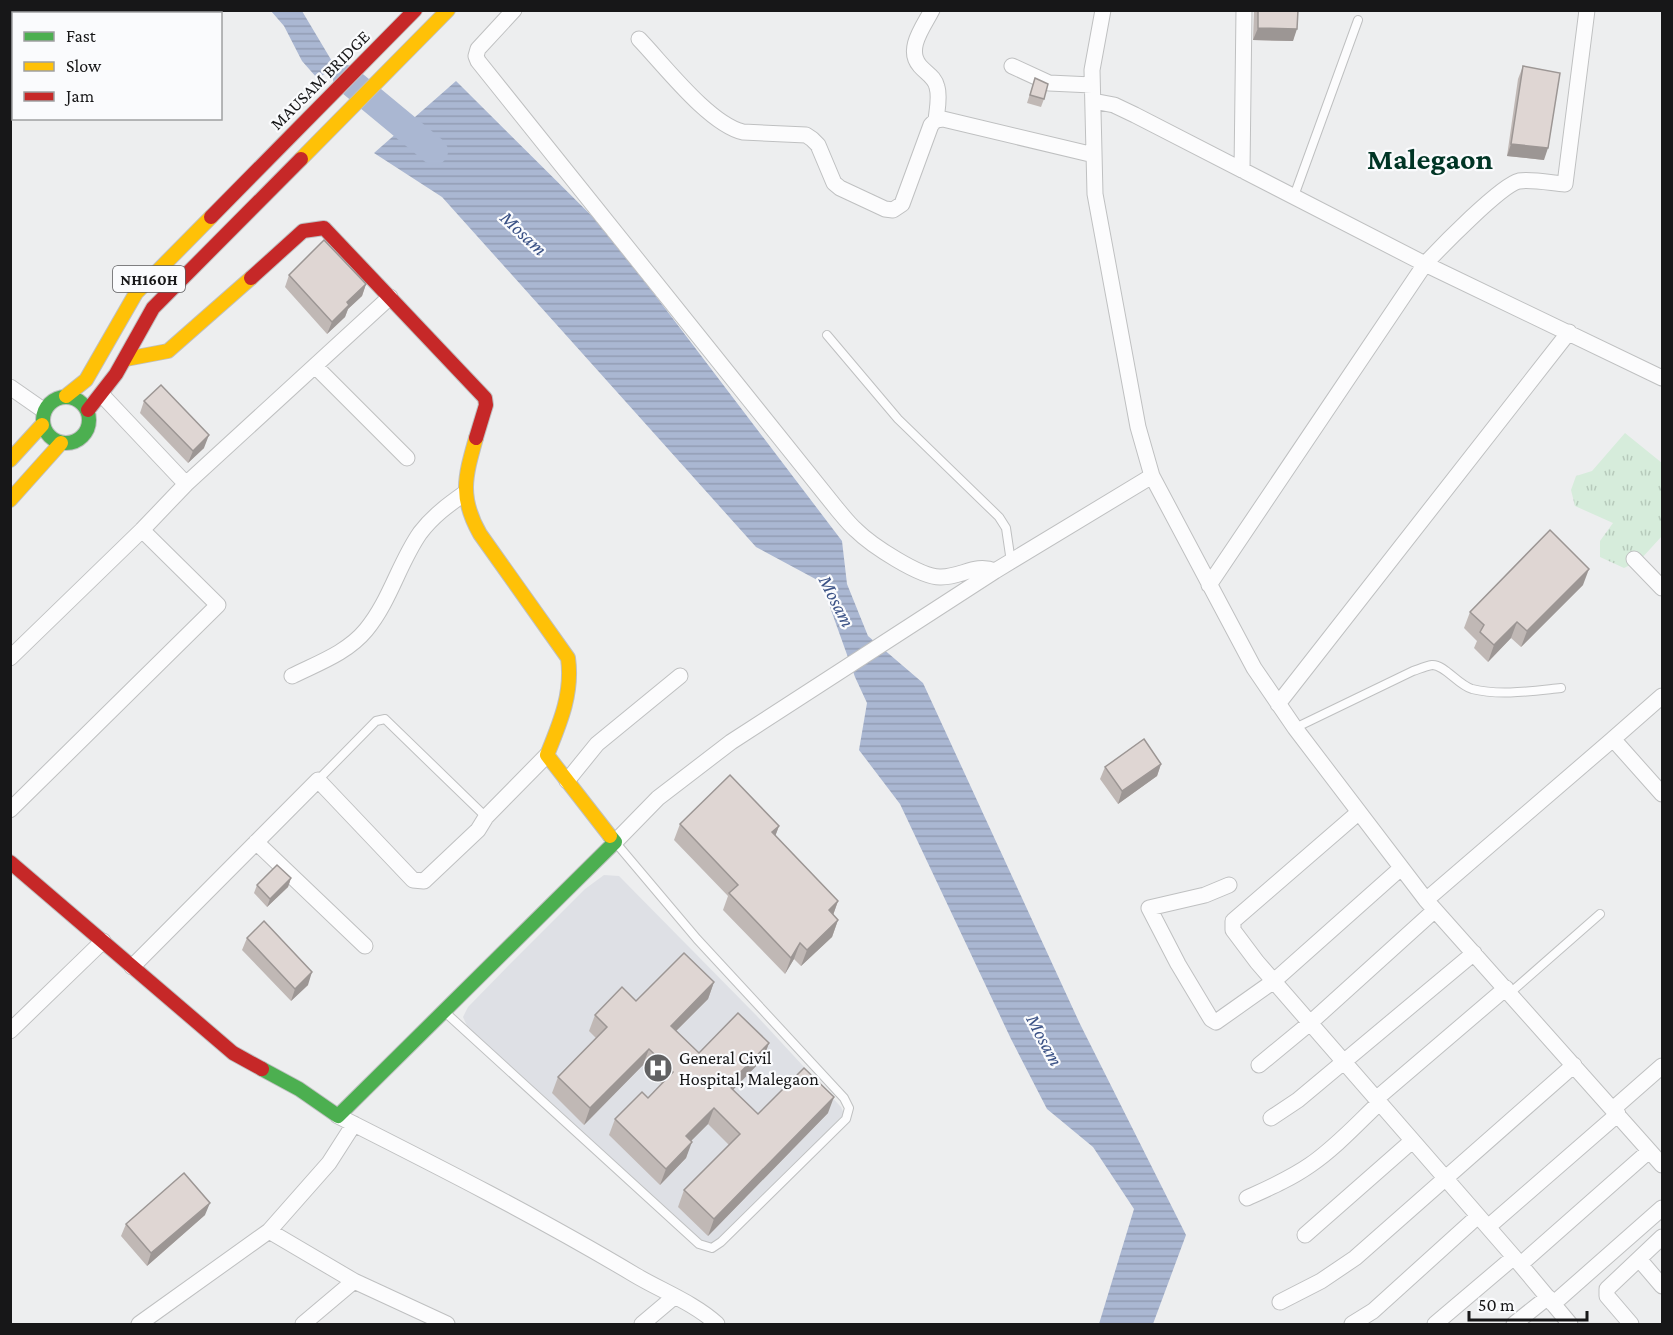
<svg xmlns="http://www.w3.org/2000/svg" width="1673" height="1335" viewBox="0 0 1673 1335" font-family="'Crimson Pro',serif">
  <defs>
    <pattern id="park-tufts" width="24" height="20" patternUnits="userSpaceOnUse" patternTransform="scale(1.5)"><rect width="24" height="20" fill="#d6ecdb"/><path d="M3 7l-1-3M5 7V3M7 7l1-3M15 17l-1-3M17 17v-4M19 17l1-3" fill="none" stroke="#b7cabb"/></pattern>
    <pattern id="water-rules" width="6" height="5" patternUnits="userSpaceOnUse" patternTransform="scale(1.5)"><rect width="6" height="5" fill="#aab7d2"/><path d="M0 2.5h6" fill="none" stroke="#929db4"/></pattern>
  </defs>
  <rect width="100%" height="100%" fill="#edeeef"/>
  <path fill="#dee0e5" d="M 604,875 L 619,876 L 756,1015 L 841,1107 L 844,1114 L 721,1238 L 712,1245 L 702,1243 L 525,1082 L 468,1028 L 463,1017 L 468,1007 L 512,962 L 585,889 Z"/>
  <path fill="url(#park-tufts)" d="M 1625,433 L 1662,463 L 1662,536 L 1640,560 L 1624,568 L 1600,557 L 1600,541 L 1613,523 L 1575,506 L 1571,490 L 1576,476 L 1592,471 Z"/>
  <path fill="url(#water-rules)" d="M 271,11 L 302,11 L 336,68 L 317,78 L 302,61 L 284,26 Z
    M 456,81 L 604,228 L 842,541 L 847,584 L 868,636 L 923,683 L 1080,1024 L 1186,1235 L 1153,1324 L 1099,1324 L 1134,1209 L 1093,1147 L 1047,1109 L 1011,1039 L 900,804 L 859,750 L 867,703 L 855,677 L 821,582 L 756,547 L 442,197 L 374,153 Z"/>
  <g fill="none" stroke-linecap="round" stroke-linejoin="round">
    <path stroke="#aab7d2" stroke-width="28" d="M 347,79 L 434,151"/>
    <g stroke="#bfc0c1" stroke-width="10">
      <path id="lane" d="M 1294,196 L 1358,20
        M 827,335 L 898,419 L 999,517 L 1006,528 L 1011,562
        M 1295,728 L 1413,671 C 1419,669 1426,666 1432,665 C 1444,664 1458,685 1472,689 C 1500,696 1532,691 1561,688
        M 318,780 L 376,721 L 385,719 L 486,817
        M 1510,993 L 1600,914
        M 447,1014 L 699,1244 L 712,1248 L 721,1242 L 846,1119 L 849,1108 L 844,1098 L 697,939 L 616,843"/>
    </g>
    <g stroke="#bfc0c1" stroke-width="17">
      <path id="street" d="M 514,10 L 478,49 L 476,56 L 478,61 L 837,509 C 843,516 849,524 856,530 C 871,545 921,578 941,577 C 962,577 975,563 995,571
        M 932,10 C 924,26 905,49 920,66 C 926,73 935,77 937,87 C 940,97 937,110 936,120
        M 639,39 C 664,65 709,124 743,132 L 806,135 L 812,139 L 818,145 L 834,183 L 840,188 L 885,209 L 893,210 L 902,204 L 931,125 L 936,120 L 943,119 L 1094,155
        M 1012,66 L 1049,83 L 1092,85
        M 1093,101 L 1114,105 L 1135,115 L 1425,264 C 1440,248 1501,185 1519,181 C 1531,179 1552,183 1565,184 L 1587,10
        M 1242,170 L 1244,10
        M 315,366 L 407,458
        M 10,387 L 43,410
        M 1152,476 L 1254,668 L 1295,728 L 1426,900 L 1662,1165
        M 186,484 L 390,297
        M 1634,559 L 1662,588
        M 1209,585 L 1425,264 L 1662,378
        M 10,658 L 142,530 L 186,484 L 102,395
        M 292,676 C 318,663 347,653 366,630 C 390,601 399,563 420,533 C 433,516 448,505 465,493
        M 1278,704 L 1569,332
        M 1613,739 L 1662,696
        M 567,781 L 597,744 L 680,676
        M 10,810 L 218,605 L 142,530
        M 1359,812 L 1233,921 L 1233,930 L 1257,962 L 1514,1257 L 1570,1324
        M 256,842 L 365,946
        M 615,842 L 658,798 L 731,742 L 995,571 L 1152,476 L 1138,427 L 1095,194 L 1092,70 L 1103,10
        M 1229,885 L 1205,895 L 1149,908 L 1178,964 L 1211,1019 L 1216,1022 L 1274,981 L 1401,868
        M 1426,900 L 1613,739 L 1662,794
        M 132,967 L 318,780 L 413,880 L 424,881 L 478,830 L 486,817 L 547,755
        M 10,1031 L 103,941
        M 1259,1065 L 1310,1023 L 1435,910
        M 1376,1099 L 1506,988
        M 1613,1109 L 1662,1066
        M 338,1116 C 439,1167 538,1217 635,1275 C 662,1291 694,1303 717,1324
        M 1271,1118 L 1298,1100 L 1474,953
        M 1247,1198 C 1269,1188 1290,1179 1310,1165 C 1335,1148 1357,1124 1379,1103
        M 1488,1227 L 1618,1114
        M 269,1231 L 354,1281 L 303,1324
        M 1305,1235 L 1412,1141
        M 1639,1259 L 1662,1286
        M 1521,1264 L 1649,1151
        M 354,1281 L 447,1324
        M 1280,1302 L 1321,1281 L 1355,1258 L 1574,1065
        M 1553,1304 L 1662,1208
        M 139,1324 L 269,1231 L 329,1163 L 354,1124
        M 642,1324 L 674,1297
        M 1352,1324 L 1373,1311 L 1478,1216
        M 1435,1324 L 1514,1257
        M 1514,1324 L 1548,1297
        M 1631,1324 L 1607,1296 L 1607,1289 L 1662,1237"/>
    </g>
    <g stroke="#bfc0c1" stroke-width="16">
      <path id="fast" d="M43 420a23 23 0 1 1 46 0a23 23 0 1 1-46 0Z
        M 262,1069 L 299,1089 L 338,1116 L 615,842 L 610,836"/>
    </g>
    <g stroke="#bfc0c1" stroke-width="16">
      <path id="slow" d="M 301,159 L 448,10
        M 126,359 L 168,351 L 251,278
        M 66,396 L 86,380 L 136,293 L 211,217
        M 476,438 C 465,477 459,497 480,534 L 568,658 C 573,693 560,723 547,755 L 610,836
        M 10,460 L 42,425
        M 10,500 L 61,443"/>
    </g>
    <g stroke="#bfc0c1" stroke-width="16">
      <path id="jam" d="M 211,217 L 415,10
        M 251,278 L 303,231 L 324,228 L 485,398 L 486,405 L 476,438
        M 88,410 L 116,374 L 153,308 L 301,159
        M 10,862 L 233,1053 L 262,1069"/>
    </g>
    <use href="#lane" stroke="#fcfcfd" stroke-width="8"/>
    <use href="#street" stroke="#fcfcfd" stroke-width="15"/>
    <use href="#fast" stroke="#4caf50" stroke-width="14"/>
    <use href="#slow" stroke="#ffc107" stroke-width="14"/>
    <use href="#jam" stroke="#c62828" stroke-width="14"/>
  </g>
  <path fill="#c0b8b5" d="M 1254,10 L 1298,10 L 1293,41 L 1253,40 Z
    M 1523,66 L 1544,160 L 1507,156 L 1518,79 Z
    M 1035,78 L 1044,99 L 1041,107 L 1027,103 Z
    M 289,275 L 366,284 L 362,296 L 348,309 L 345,317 L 327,334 L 285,287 Z
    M 144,401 L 204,448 L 188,463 L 140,413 Z
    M 1583,585 L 1521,647 L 1511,638 L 1488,662 L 1474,648 L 1477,641 L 1464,628 L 1470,612 Z
    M 1161,764 L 1157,776 L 1118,804 L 1100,779 L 1105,767 Z
    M 680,824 L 779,826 L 775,836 L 838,901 L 833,915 L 838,920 L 832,937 L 801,966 L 794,959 L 785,974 L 723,910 L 728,896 L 674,840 Z
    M 291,878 L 288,887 L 267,907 L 254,893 L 257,885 Z
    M 247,938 L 308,985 L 291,1001 L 242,950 Z
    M 714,982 L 708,999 L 676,1031 L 699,1053 L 769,1043 L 763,1059 L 733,1090 L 758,1114 L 828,1113 L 708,1236 L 678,1207 L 684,1190 L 729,1145 L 708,1124 L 691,1141 L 686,1158 L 660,1185 L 609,1135 L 615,1119 L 648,1098 L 662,1084 L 643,1065 L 584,1125 L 552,1093 L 558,1077 L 596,1038 L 589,1031 L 595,1015 L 636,1001 Z
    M 205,1215 L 147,1266 L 121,1236 L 126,1224 Z"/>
  <path fill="#9c9694" d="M 1258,28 L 1297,29 L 1293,41 L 1253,40 Z
    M 1511,144 L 1548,148 L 1544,160 L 1507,156 Z
    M 366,284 L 362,296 L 348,309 L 345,317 L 327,334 L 332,322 L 347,302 Z
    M 209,435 L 204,448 L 188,463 L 193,451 Z
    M 1589,569 L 1583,585 L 1521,647 L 1527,631 Z
    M 1517,622 L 1511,638 L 1488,662 L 1494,645 Z
    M 1161,764 L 1157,776 L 1118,804 L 1122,791 Z
    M 779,826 L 773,842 L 772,832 Z
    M 291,878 L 288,887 L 267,907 L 270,899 Z
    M 838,901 L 832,918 L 829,910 Z
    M 838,920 L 832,937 L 801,966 L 807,950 Z
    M 800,943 L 794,959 L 785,974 L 791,958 Z
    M 312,972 L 308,985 L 291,1001 L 295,989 Z
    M 714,982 L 708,999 L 665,1042 L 671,1026 Z
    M 769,1043 L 763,1059 L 722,1101 L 728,1085 Z
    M 649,1049 L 643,1065 L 584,1125 L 590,1108 Z
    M 834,1097 L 828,1113 L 708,1236 L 714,1219 Z
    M 714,1108 L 708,1124 L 680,1152 L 686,1136 Z
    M 692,1142 L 686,1158 L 660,1185 L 666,1169 Z
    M 210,1203 L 205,1215 L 147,1266 L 151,1253 Z"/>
  <path fill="#dfd6d3" stroke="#9c9694" stroke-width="1.5" d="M 1258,10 L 1298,10 L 1297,29 L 1258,28 Z
    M 1523,66 L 1560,73 L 1548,148 L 1511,144 Z
    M 1035,78 L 1048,84 L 1044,99 L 1030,95 Z
    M 324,240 L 366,284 L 347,302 L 349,305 L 332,322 L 289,275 Z
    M 161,385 L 209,435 L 193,451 L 144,401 Z
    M 1550,530 L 1589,569 L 1527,631 L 1517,622 L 1494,645 L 1480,632 L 1484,625 L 1470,612 Z
    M 1144,739 L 1161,764 L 1122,791 L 1105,767 Z
    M 730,775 L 779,826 L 772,832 L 838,901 L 829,910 L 838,920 L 807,950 L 800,943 L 791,958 L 729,893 L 738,885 L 680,824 Z
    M 277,865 L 291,878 L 270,899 L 257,885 Z
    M 264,921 L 312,972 L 295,989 L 247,938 Z
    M 684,953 L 714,982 L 671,1026 L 699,1053 L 738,1013 L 769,1043 L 728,1085 L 758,1114 L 804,1068 L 834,1097 L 714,1219 L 684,1190 L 740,1134 L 714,1108 L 686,1136 L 692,1142 L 666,1169 L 615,1119 L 642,1092 L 648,1098 L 673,1072 L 649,1049 L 590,1108 L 558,1077 L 607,1027 L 595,1015 L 622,987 L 636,1001 Z
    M 184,1173 L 210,1203 L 151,1253 L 126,1224 Z"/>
  <defs>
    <g id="hospital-disc" transform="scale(1.5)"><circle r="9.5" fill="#626263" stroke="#fafbfd"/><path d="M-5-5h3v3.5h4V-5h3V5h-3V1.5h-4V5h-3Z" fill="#fff"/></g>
  </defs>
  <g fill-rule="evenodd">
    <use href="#hospital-disc" x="658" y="1068"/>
  </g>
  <g text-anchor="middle" stroke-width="4.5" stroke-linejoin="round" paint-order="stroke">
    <rect fill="#fafbfd" stroke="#5b5b5d" stroke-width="1.5" x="113" y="266" width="72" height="26" rx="4.5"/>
    <g font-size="16" font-weight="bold" fill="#171718">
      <text x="149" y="285">NH160H</text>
    </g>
    <g font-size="18" fill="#171718" stroke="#fafbfd">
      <text transform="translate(320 80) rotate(-45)" y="6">MAUSAM BRIDGE</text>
    </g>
    <g font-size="18" fill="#171718" stroke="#fafbfd" text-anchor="start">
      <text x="679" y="1064">General Civil<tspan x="679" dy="21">Hospital, Malegaon</tspan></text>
    </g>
    <g font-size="20" font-style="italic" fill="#3b5286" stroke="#fafbfd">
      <text transform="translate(524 233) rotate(43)" y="7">Mosam</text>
      <text transform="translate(837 601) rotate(63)" y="7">Mosam</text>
      <text transform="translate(1045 1040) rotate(62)" y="7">Mosam</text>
    </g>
    <g font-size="30" font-weight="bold" fill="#003525" stroke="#fafbfd">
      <text x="1430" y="169">Malegaon</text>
    </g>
  </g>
  <rect width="1673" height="1335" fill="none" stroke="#171718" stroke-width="24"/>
  <rect x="12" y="12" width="210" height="108" fill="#fafbfd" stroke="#9fa0a1" stroke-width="1.5"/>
  <rect x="24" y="32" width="30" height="9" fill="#4caf50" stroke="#9fa0a1" stroke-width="1.5"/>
  <text x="66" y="42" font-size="18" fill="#171718">Fast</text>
  <rect x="24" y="62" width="30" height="9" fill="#ffc107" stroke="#9fa0a1" stroke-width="1.5"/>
  <text x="66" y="72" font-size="18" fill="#171718">Slow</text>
  <rect x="24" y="92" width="30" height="9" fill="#c62828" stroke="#9fa0a1" stroke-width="1.5"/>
  <text x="66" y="102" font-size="18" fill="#171718">Jam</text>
  <path d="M1469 1311v9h118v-9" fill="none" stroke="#171718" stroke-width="3"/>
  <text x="1478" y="1311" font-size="18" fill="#171718" stroke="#fafbfd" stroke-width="4.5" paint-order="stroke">50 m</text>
</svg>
